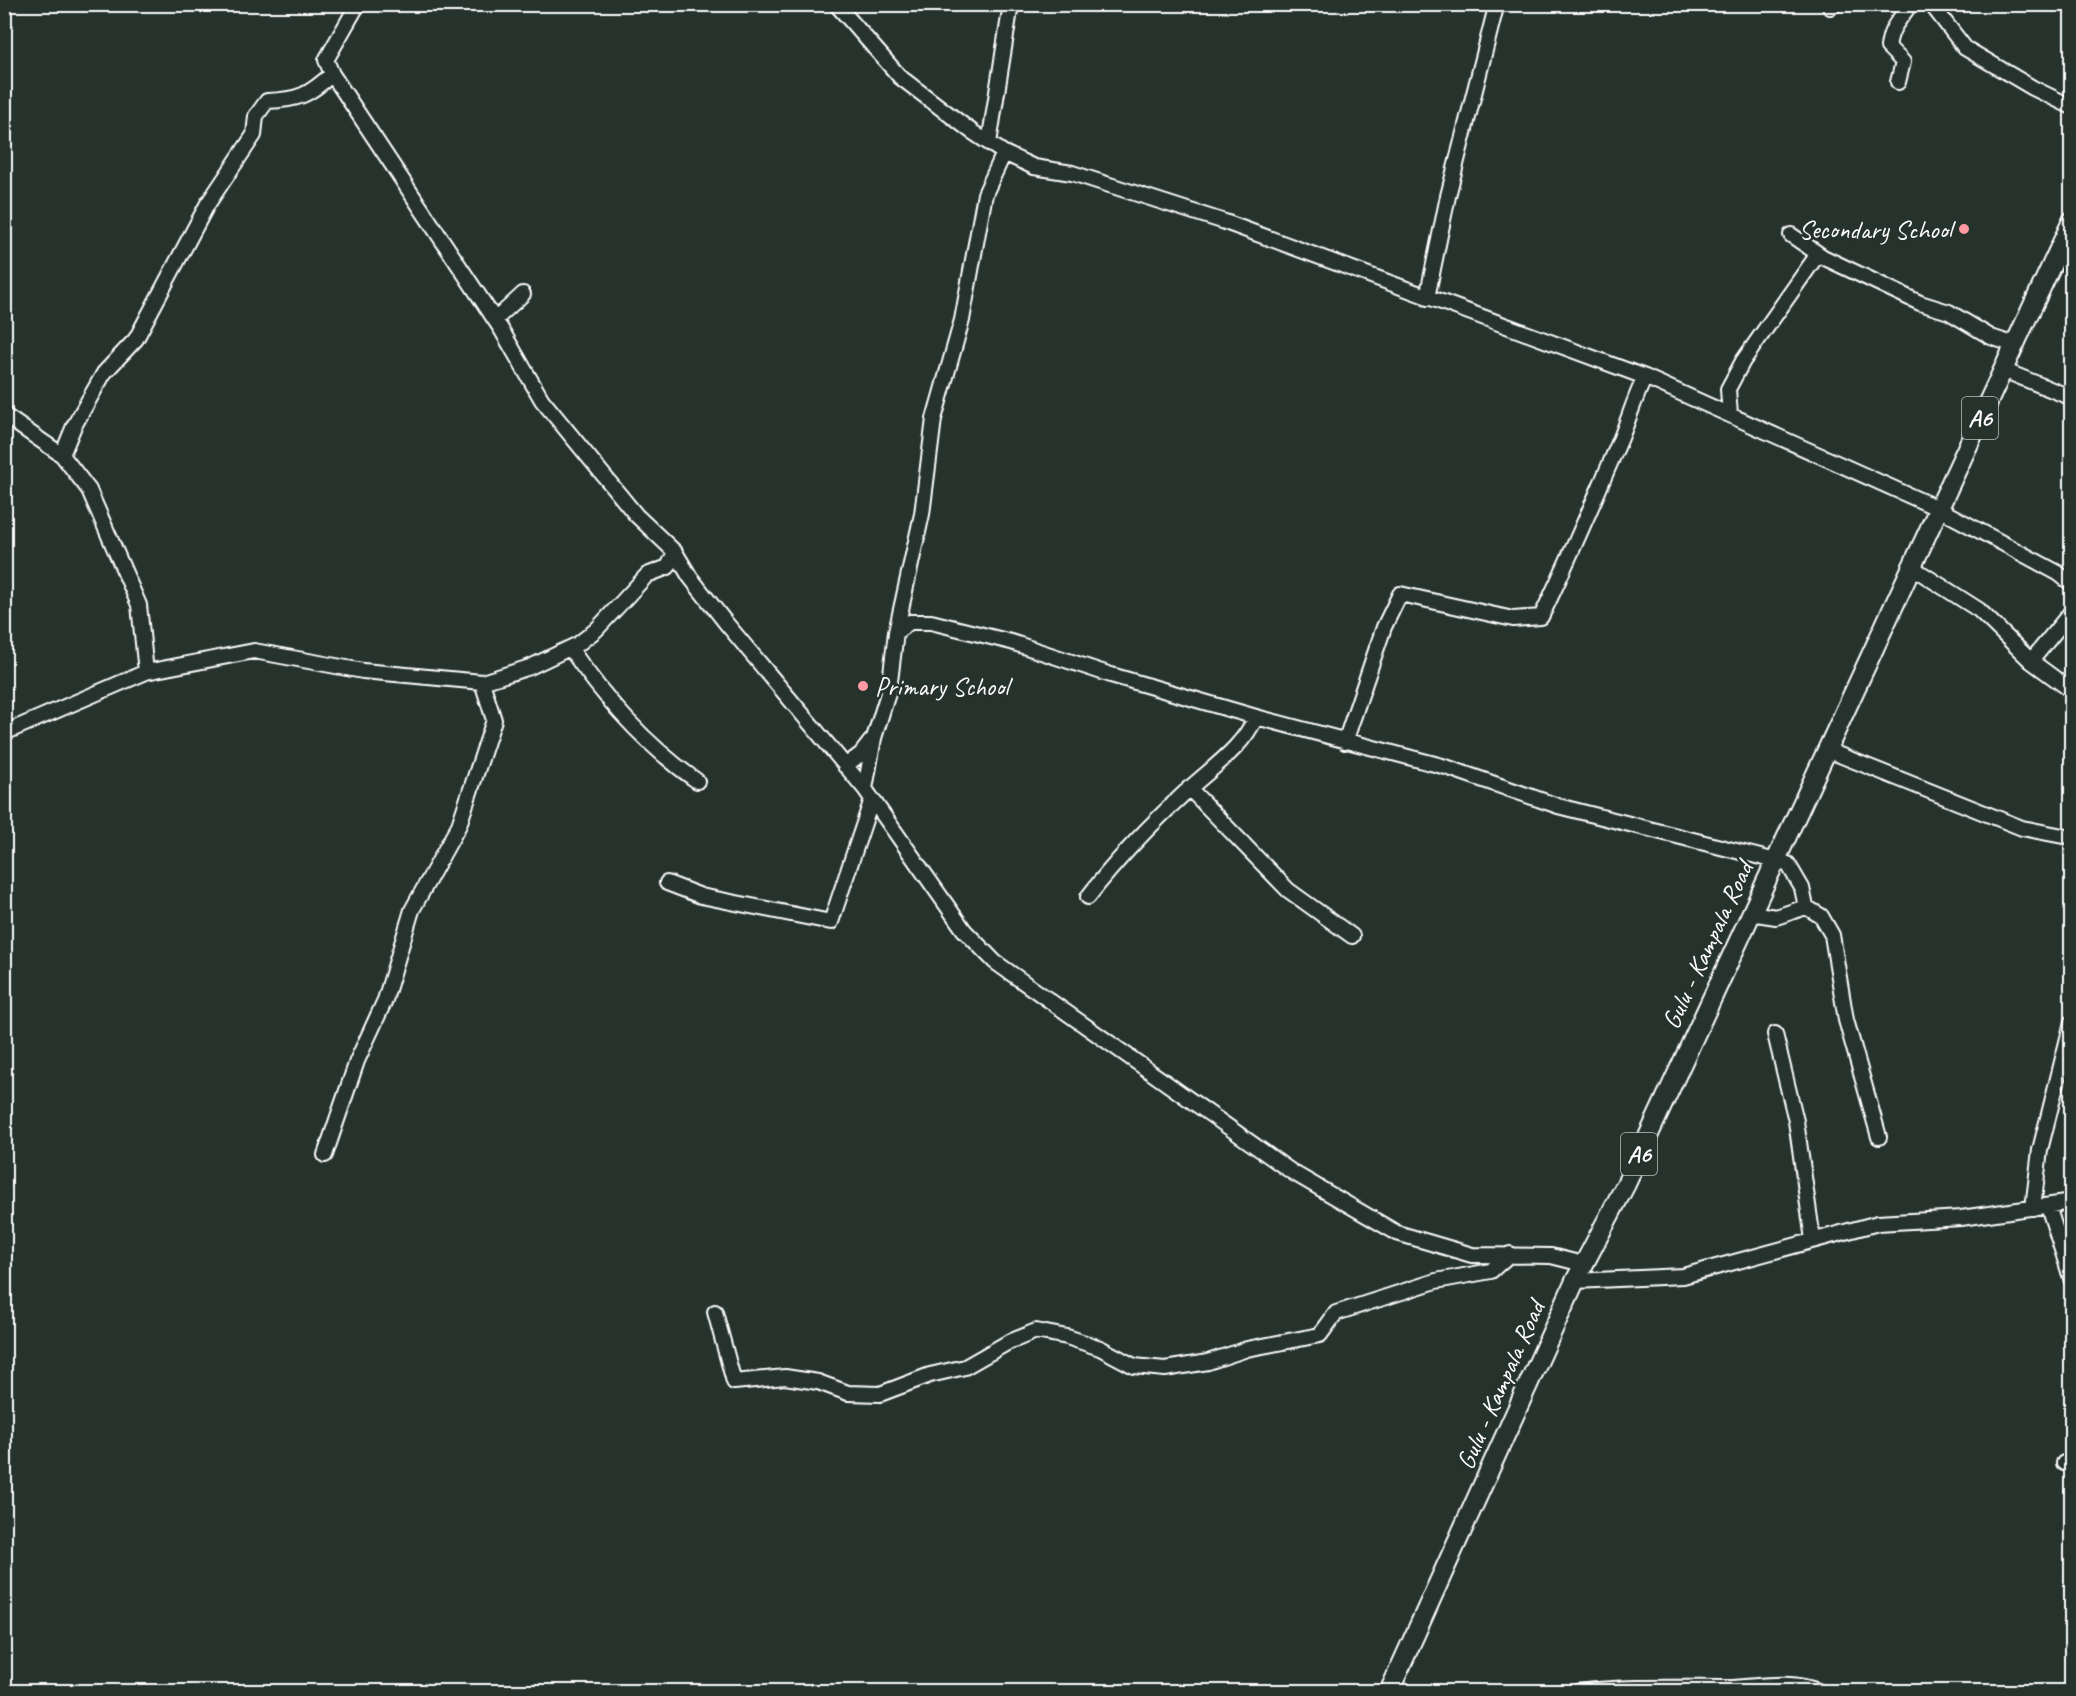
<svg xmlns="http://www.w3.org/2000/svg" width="2076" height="1696" viewBox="0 0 2076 1696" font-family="Caveat,sans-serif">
  <rect width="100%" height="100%" fill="#26332d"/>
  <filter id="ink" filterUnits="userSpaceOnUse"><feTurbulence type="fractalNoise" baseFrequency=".0167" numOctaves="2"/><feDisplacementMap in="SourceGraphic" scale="12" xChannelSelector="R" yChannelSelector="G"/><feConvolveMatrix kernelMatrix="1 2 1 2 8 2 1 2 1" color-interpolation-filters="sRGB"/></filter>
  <g filter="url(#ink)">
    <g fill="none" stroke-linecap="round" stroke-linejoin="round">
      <g stroke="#fff" stroke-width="18">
        <path id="minor" d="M 358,4 L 326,60 L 332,74 L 501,329 L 542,400 L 636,515 L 675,552 L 690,577 L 726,623 L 865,789 L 964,930 L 995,962 L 1292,1172 L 1397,1233 L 1472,1255 L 1551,1256 L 1583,1264
          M 836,4 L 900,77 L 971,131 L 1004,153 L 1034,167 L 1072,173 L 1225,222 L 1645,377 L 1937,508 L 2058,573 L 2072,584
          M 1931,4 L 1965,48 L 2033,88 L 2072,107
          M 1830,7 L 1835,4
          M 1898,82 L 1903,62 L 1888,47 C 1891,25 1899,22 1910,4
          M 989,143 L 1011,4
          M 1791,235 L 1823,257 L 1920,303 L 1949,312 L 1991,337 L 2015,345
          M 1427,298 L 1448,196 L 1496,7 L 1494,4
          M 495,320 L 523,294
          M 2003,370 L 2072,398
          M 4,415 L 62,455 L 89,490 L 139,605 L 146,672
          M 1730,415 L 1728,389 L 1743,361 L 1818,254
          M 62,455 L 74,426 L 104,373 L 136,339 L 207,205 L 254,135 L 256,116 L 267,101 C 299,100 309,95 332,74
          M 1910,566 L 1979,610 L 2031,661 L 2072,691
          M 896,632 L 922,514 L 934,419 L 962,320 L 985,194 L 1004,153
          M 570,648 C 604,698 647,746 697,781
          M 2031,661 L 2072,611
          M 1256,717 L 1446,767 L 1558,806 L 1788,864 L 1802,888 L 1806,907 L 1821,916 L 1832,935 L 1846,1020 L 1879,1137
          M 4,733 L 146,672 L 254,651 L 363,671 L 482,682
          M 1345,742 L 1384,627 L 1400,594 L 1513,619 L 1541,617 C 1569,560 1593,502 1618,445 C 1628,422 1634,399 1645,377
          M 1827,750 L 2022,828 L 2063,836
          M 845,766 L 861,754 L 871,741
          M 1189,788 L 1288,890 L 1352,936
          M 865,789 L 874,738 L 889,690 L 896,632 L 910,622 L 931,622 L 1011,642 L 1111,675 L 1256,717 C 1242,748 1214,766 1190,788 C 1153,822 1118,858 1088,897
          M 667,883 L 701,896 L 831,922 L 872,799
          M 1750,913 L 1776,917 L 1806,907
          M 1775,1034 L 1796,1121 L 1813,1240
          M 325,1155 L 357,1061 L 385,1000 L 412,910 L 459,825 L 494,720 L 482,682 L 530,667 L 578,644 L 596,630 L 647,575 L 668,567 L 675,552
          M 2048,1206 L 2072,1281
          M 2033,1208 L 2040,1150 L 2072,1022
          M 1575,1281 L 1683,1276 L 1878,1223 L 1961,1218 L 2072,1202
          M 715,1312 L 734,1382 L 785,1377 L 818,1382 L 848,1393 L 880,1394 L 930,1375 L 965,1367 L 1007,1343 L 1036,1331 L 1067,1337 L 1100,1348 L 1134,1366 L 1165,1369 L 1208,1362 L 1247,1349 L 1320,1335 L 1336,1313 L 1436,1281 L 1491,1271 L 1510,1254
          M 2064,1463 L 2072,1461
          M 1577,1692 C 1627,1686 1678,1688 1729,1688 C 1759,1687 1791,1679 1820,1692"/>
      </g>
      <g stroke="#fff" stroke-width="22">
        <path id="major" d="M 1389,1692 L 1575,1281 L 1626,1184 L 2072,221"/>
      </g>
      <use href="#minor" stroke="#26332d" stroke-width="14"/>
      <use href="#major" stroke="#26332d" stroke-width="18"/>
    </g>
  </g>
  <g fill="#ff9aa2" stroke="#26332d" stroke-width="2">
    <circle cx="1964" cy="229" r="6"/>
    <circle cx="863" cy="686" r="6"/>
  </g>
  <g text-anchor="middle" stroke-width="5" stroke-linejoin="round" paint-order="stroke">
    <g fill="#26332d" stroke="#bec2c0" stroke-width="1.5">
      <rect x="1962" y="397" width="36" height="42" rx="4.5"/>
      <rect x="1621" y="1133" width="36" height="42" rx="4.5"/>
    </g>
    <g font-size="24" font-weight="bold" fill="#fff">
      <text x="1980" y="426">A6</text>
      <text x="1639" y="1162">A6</text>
    </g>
    <g font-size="26" fill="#fff" stroke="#26332d" text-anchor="end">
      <text x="1952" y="238">Secondary School</text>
      <text x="875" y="695" text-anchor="start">Primary School</text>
    </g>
    <g font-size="26" fill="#fff" stroke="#26332d">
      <text transform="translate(1707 945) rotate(-65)" y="9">Gulu - Kampala Road</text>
      <text transform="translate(1500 1385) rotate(-66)" y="9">Gulu - Kampala Road</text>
    </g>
  </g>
  <rect width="2076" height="1696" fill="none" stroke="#26332d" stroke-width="24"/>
  <rect x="12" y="12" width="2052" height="1672" fill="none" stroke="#fff" stroke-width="2" filter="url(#ink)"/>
</svg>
